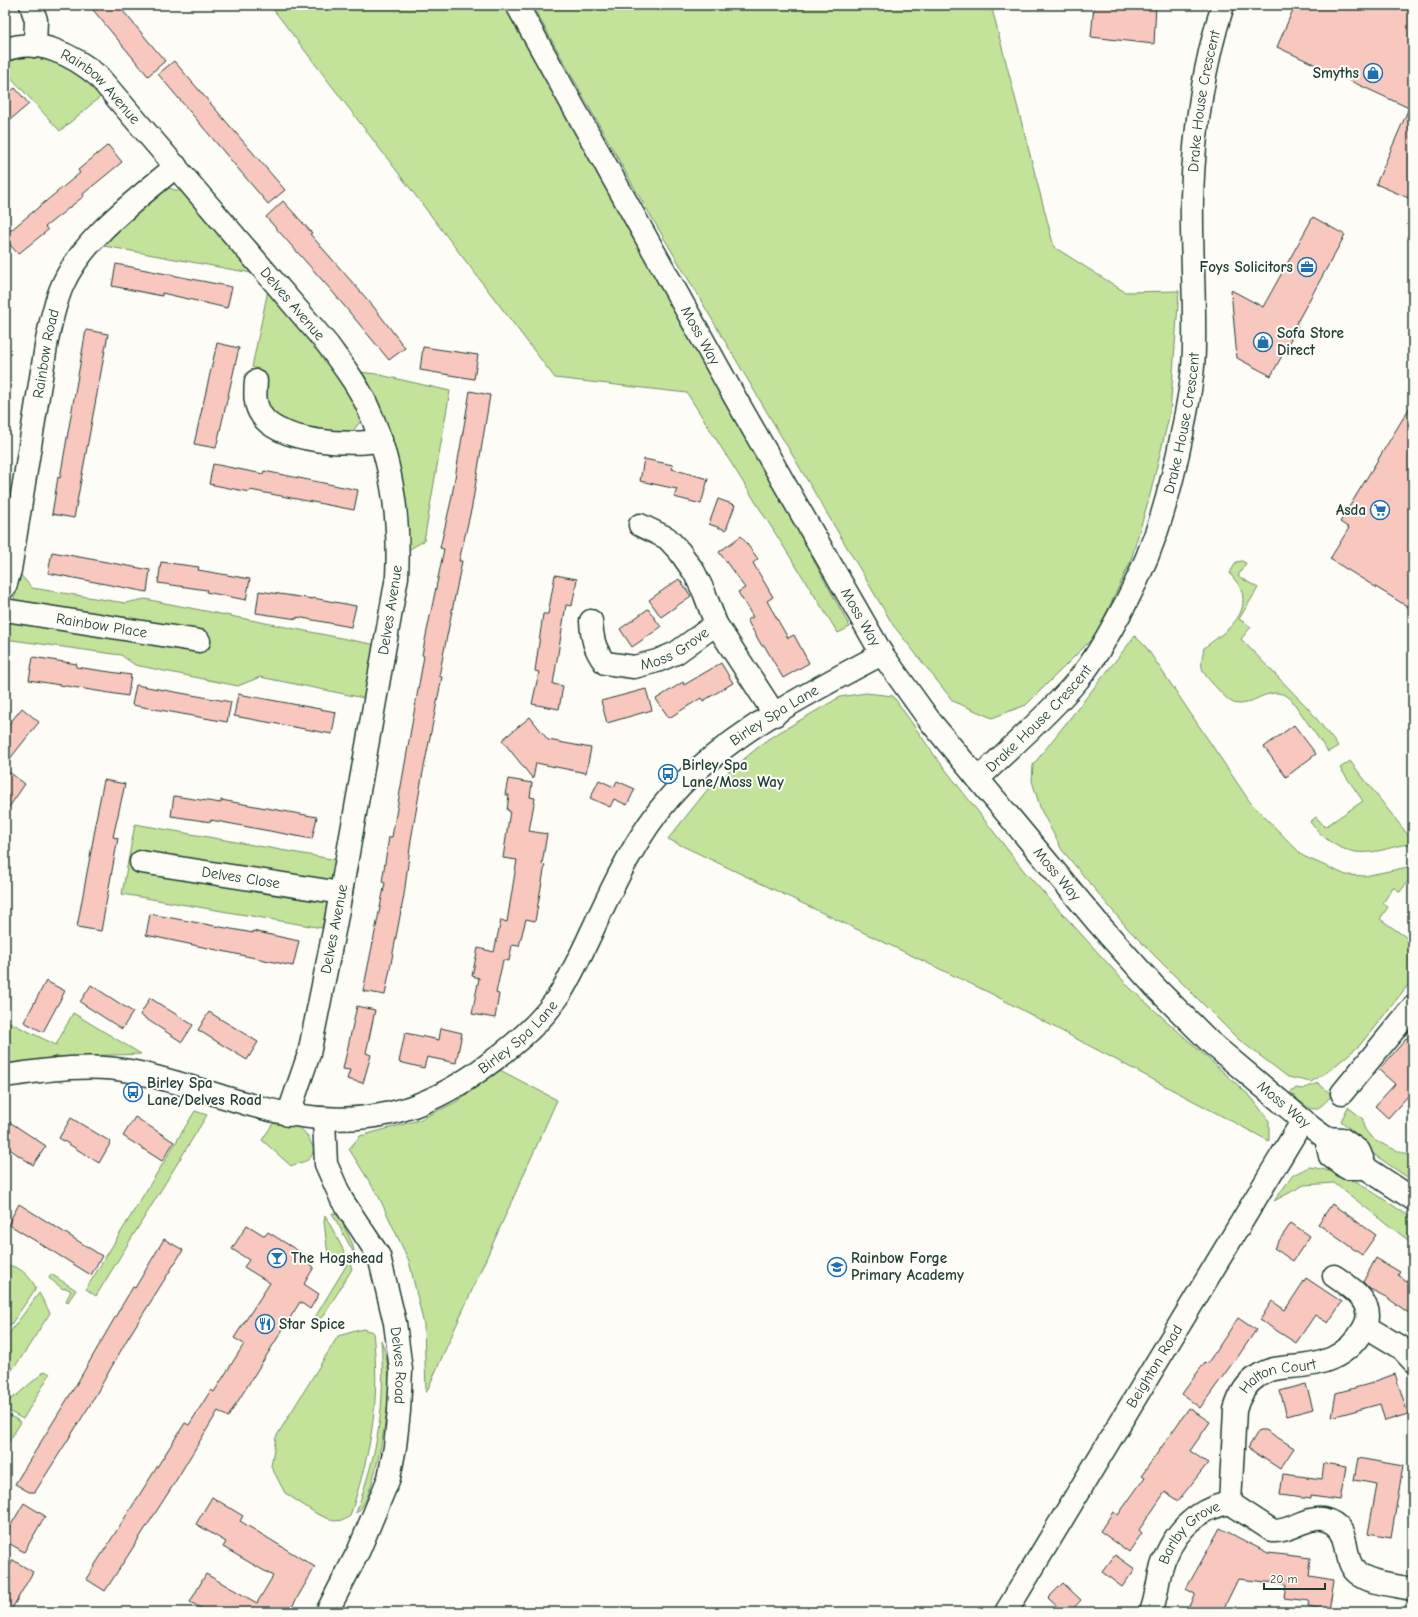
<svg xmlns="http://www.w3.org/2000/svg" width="1418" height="1617" viewBox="0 0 1418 1617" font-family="'Comic Neue',sans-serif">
  <rect width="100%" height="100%" fill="#fdfcf7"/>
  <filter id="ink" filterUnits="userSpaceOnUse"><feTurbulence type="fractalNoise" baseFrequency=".025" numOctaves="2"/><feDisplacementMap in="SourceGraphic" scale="8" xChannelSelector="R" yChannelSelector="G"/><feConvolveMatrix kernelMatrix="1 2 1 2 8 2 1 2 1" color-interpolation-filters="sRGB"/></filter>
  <g filter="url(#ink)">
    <path fill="#c3e29a" stroke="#719067" d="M 270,5 L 508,5 L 640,241 L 850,627 L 838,633 L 687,393 L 555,378 Z
      M 532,5 L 991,5 L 1054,247 L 1125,292 L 1179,291 L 1170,413 L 1150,495 L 1130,563 L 1096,635 L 1026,705 L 992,718 L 953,701 L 893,625 L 639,196 Z
      M 37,57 C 68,63 81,73 101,96 L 60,131 L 5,71 L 5,64 L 18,58 Z
      M 169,188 L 182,192 L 251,273 L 99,245 L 158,192 Z
      M 268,290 L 336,369 L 376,374 L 450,391 L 424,541 L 408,550 L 406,510 L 399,465 L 383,420 L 359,423 L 353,431 L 343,435 L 283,423 L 263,401 L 261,370 L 252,367 Z
      M 1242,561 L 1246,563 L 1238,576 L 1258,588 L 1239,619 L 1251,627 L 1241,639 L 1308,708 L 1338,746 L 1328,752 L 1291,699 C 1268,680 1248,714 1230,701 C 1224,697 1218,689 1213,684 C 1200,670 1200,667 1204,648 C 1223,633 1251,617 1241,589 C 1239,583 1233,579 1230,573 L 1236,562 Z
      M 19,573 L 32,588 L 125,603 L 145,599 L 376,645 L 364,698 L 260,677 L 238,686 L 135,665 L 121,655 L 5,639 L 5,619 L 16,594 Z
      M 1135,636 L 1146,647 L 1250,802 L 1303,856 L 1346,875 L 1365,876 L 1408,867 L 1413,868 L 1413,885 L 1408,881 L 1400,892 L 1393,887 L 1383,903 L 1388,907 L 1380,919 L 1413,942 L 1413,979 L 1360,1045 L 1330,1070 L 1311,1082 L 1288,1077 L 1238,1039 L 1128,929 L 1062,850 L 1041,810 L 1032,781 L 1033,765 Z
      M 866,693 L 893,696 L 935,756 L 1024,871 L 1130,988 L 1252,1098 L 1269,1121 L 1269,1141 L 990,993 L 668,839 L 708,789 L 768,739 L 840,697 Z
      M 1350,761 L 1408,835 L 1413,831 L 1413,844 C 1398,844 1385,851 1370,852 C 1344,855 1325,841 1310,822 L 1316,817 L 1325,827 L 1363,801 L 1340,768 Z
      M 135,824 L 337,860 L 322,928 L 122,894 Z
      M 73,1013 L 141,1054 L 56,1057 L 5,1066 L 5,1020 L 56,1045 Z
      M 500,1070 L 557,1100 L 426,1393 L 424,1325 L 409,1261 L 379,1197 L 349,1149 L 360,1136 L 419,1120 L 456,1102 Z
      M 1318,1083 L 1332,1095 C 1312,1118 1311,1109 1290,1093 L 1296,1088 L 1302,1089 Z
      M 1348,1107 L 1363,1119 C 1360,1140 1398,1150 1413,1157 L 1413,1181 L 1360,1145 L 1363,1140 L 1341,1121 Z
      M 195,1111 L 207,1115 L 96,1296 L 86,1289 Z
      M 274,1122 C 301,1127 302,1124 314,1149 C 310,1164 304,1160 291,1166 L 262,1140 Z
      M 1309,1167 C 1348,1171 1381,1198 1413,1219 L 1413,1244 L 1334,1183 L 1304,1185 L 1274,1201 L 1293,1175 Z
      M 332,1213 L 338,1214 L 352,1243 L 356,1257 Z
      M 325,1215 L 345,1253 L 339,1262 L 328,1255 L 324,1222 Z
      M 349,1261 L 352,1269 L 323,1317 L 314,1319 Z
      M 7,1266 C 20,1265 31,1278 36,1288 L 5,1333 L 5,1269 Z
      M 51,1274 L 76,1290 L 68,1302 L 66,1301 L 71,1291 L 66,1288 L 63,1289 L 49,1278 Z
      M 39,1293 L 50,1313 L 21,1358 L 5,1379 L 5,1339 Z
      M 363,1329 L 373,1332 C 381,1401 371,1451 350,1516 L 344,1520 L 334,1521 L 317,1514 L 285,1493 L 271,1466 L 276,1437 L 338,1336 Z
      M 381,1340 C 387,1356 389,1370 389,1386 C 389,1407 374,1504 356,1513 C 378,1450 386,1407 381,1340 Z
      M 45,1371 L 50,1374 L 23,1419 L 5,1409 L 5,1403 L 17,1395 Z
      M 5,1413 L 21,1422 L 5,1448 Z"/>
    <path fill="#f8c8be" stroke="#1f3d34" d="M 89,5 L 118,5 L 165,61 L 148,76 Z
      M 1094,5 L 1156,5 L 1154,44 L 1091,37 Z
      M 1295,5 L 1413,5 L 1413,200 L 1376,184 L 1409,108 L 1277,47 Z
      M 174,61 L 285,190 L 268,204 L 158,74 Z
      M 15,88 L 29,104 L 5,124 L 5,96 Z
      M 108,145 L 122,162 L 83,194 L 84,196 L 45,227 L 48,230 L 18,254 L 5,239 L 5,235 L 80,173 L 78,170 Z
      M 283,201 L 312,233 L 310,234 L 373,306 L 405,348 L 389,360 L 331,290 L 266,217 Z
      M 1313,217 L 1345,235 L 1296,324 L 1298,326 L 1271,376 L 1237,358 L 1231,290 L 1263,307 Z
      M 116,264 L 232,287 L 227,308 L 162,293 L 162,296 L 112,286 Z
      M 86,330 L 108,334 L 74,518 L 52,514 L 58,477 L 60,478 Z
      M 217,343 L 239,348 L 216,448 L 194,444 Z
      M 423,347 L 478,355 L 474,379 L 420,370 Z
      M 470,391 L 490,395 L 472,506 L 459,561 L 462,561 L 439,676 L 442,677 L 422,777 L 411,840 L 404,895 L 385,995 L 363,991 L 385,883 L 382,882 L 389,837 L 392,837 L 424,656 L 422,655 L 444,549 L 440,548 L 451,501 Z
      M 1413,402 L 1413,610 L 1330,559 L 1349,528 L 1340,522 Z
      M 644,459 L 673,465 L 672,469 L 708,479 L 701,504 L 674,497 L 677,489 L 640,481 Z
      M 213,464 L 263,474 L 264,471 L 358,490 L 354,510 L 250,490 L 249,492 L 209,484 Z
      M 718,499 L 735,505 L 726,530 L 709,524 Z
      M 741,536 L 758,559 L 753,563 L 773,597 L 767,601 L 788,638 L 794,635 L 809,663 L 783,678 L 764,645 L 762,646 L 747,620 L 753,617 L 738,592 L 745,588 L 719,552 Z
      M 52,552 L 150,570 L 147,592 L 48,573 Z
      M 161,562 L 199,567 L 198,570 L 250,579 L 246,600 L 206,592 L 207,590 L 158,583 Z
      M 555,575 L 577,579 L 572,606 L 566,605 L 553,684 L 563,686 L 559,709 L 532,704 L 539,672 L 535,671 L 543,614 L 548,614 Z
      M 679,579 L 691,596 L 661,617 L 649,600 Z
      M 259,591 L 313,599 L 313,598 L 356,606 L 351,627 L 297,617 L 297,619 L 256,613 Z
      M 648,609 L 661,627 L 632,647 L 620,629 Z
      M 33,657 L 77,664 L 76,667 L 131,675 L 128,696 L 29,680 Z
      M 721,663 L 733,683 L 703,701 L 701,698 L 669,718 L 656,699 L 683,682 L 684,685 Z
      M 136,685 L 231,702 L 227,722 L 132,705 Z
      M 646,689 L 652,710 L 607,723 L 601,701 Z
      M 238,694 L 336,712 L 332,734 L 234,716 Z
      M 22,708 L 39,722 L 5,765 L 5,729 Z
      M 530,717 L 548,740 L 591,748 L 586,773 L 536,763 L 533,779 L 502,740 Z
      M 1294,725 L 1316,754 L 1286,777 L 1264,747 Z
      M 5,769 L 25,784 L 5,813 Z
      M 508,779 L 532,783 L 530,797 L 535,798 L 529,831 L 547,834 L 542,864 L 545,865 L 535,921 L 526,919 L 519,946 L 512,945 L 509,961 L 503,960 L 496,993 L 499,994 L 495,1018 L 472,1014 L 479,978 L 472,976 L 478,948 L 494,952 L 501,920 L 507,922 L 517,860 L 503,858 L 510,811 L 507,810 L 509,795 L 505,795 Z
      M 104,780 L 125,784 L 113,837 L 118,838 L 101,931 L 77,927 L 96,824 L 95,824 Z
      M 599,780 L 614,787 L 617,781 L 635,789 L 627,805 L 614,799 L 610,807 L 590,798 Z
      M 174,796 L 221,803 L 221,800 L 317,817 L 312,839 L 211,820 L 211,822 L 171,816 Z
      M 150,914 L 253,933 L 253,931 L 299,941 L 293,966 L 146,935 Z
      M 46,981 L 65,991 L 43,1032 L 24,1022 Z
      M 91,985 L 133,1012 L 122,1029 L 80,1002 Z
      M 150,998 L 193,1025 L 182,1042 L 140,1015 Z
      M 357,1006 L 375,1010 L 366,1053 L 371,1055 L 363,1083 L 347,1079 L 350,1070 L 343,1069 Z
      M 209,1012 L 258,1042 L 247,1060 L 198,1030 Z
      M 441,1028 L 462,1033 L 456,1063 L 427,1057 L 424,1068 L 399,1062 L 405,1033 L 439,1040 Z
      M 1413,1031 L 1413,1100 L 1408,1096 L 1388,1118 L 1375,1106 L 1395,1084 L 1379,1070 Z
      M 135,1117 L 174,1142 L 162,1161 L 123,1136 Z
      M 71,1118 L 111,1142 L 99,1163 L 59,1138 Z
      M 5,1119 L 46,1146 L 33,1165 L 5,1146 Z
      M 19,1204 L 102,1256 L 91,1275 L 8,1224 Z
      M 1332,1204 L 1376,1235 L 1362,1255 L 1318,1224 Z
      M 1291,1223 L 1310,1236 L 1293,1261 L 1274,1248 Z
      M 247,1225 L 265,1236 L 268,1232 L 308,1257 L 305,1261 L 314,1267 L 304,1284 L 319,1294 L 310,1309 L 300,1302 L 228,1417 L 218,1411 L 172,1487 L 105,1591 L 86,1579 L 185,1423 L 189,1425 L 211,1390 L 214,1392 L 244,1344 L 234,1338 L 270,1283 L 244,1267 L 249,1260 L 232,1249 Z
      M 164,1239 L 183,1250 L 128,1338 L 90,1405 L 35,1492 L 29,1492 L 15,1484 L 76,1385 L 121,1307 L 133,1287 L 135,1288 Z
      M 1376,1258 L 1400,1272 L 1398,1275 L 1413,1285 L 1413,1316 L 1386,1297 L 1370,1289 L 1363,1282 Z
      M 1306,1278 L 1342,1302 L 1328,1323 L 1315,1315 L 1296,1343 L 1260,1320 L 1272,1301 L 1285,1310 Z
      M 1238,1318 L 1256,1330 L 1235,1361 L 1234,1361 L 1200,1408 L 1182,1394 L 1205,1362 L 1207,1364 Z
      M 1395,1374 L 1408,1414 L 1385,1421 L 1380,1404 L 1332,1417 L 1336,1393 L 1373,1383 L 1373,1382 Z
      M 1306,1384 L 1313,1409 L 1287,1416 L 1280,1391 Z
      M 1189,1408 L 1210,1422 L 1190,1451 L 1208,1463 L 1178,1501 L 1165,1492 L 1139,1530 L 1142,1533 L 1129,1552 L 1100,1531 L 1113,1512 L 1118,1515 L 1145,1477 L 1142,1475 Z
      M 1259,1430 L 1266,1430 L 1294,1448 L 1280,1469 L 1248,1448 Z
      M 1358,1458 L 1403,1466 L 1391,1538 L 1368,1534 L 1377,1484 L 1354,1480 Z
      M 1324,1463 L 1346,1467 L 1340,1500 L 1311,1496 L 1311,1499 L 1280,1495 L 1283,1474 L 1322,1479 Z
      M 212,1497 L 243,1516 L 240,1521 L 315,1567 L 289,1612 L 208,1612 L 190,1602 L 206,1574 L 257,1603 L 273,1576 L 223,1547 L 226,1542 L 196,1524 Z
      M 24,1503 L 45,1516 L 24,1552 L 5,1541 L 5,1535 Z
      M 1220,1528 L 1268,1553 L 1311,1558 L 1309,1576 L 1334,1580 L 1329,1610 L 1308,1606 L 1309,1601 L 1284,1598 L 1286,1584 L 1238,1579 L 1222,1612 L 1186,1612 L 1195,1594 L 1186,1589 Z
      M 1115,1555 L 1135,1569 L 1122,1587 L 1102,1572 Z
      M 13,1560 L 33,1572 L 10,1612 L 5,1612 L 5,1574 Z
      M 1063,1583 L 1081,1600 L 1070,1612 L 1063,1612 L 1048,1598 Z"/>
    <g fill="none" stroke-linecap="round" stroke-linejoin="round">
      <g stroke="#1f3d34" stroke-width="25">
        <g id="street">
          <path d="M 31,5 L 36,20 L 35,46"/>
          <path id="s1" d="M 5,50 C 38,37 73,55 98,76 L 328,345 C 343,366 359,386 369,410 C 392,462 400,520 397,577 L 335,926 L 309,1054 L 288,1115"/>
          <path d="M 256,381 C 255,394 254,405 262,416 C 279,442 353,447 381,440"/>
          <path d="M 640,525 L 667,538 L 680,552 L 694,572 L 704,592 L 716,624 L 775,715"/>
          <path id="s2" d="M 5,587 L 10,570 L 47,340 C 51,321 55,302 63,284 C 85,236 137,200 176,166"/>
          <path id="s3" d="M 5,610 L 199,641"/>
          <path id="s4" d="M 591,621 C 592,637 594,649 605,663 L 634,667 L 657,661 L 676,653 L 716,624"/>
          <path id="s5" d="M 978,779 C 1010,748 1048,715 1077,681 C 1091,665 1102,646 1112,628 C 1151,561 1168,505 1183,429 C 1188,402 1194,374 1194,345 C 1195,296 1191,246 1192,197 C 1194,133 1203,66 1223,5"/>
          <path id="s6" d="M 141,862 L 341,893"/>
          <path d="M 1342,1093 L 1413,1007"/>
          <path id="s7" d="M 324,1120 L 326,1164 L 342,1200 L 379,1256 L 395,1323 L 401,1370 L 399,1411 L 395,1447 L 389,1478 L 359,1550 L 327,1612"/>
          <path d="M 1365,1326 L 1400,1347 L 1413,1361"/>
          <path id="s8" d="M 1230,1503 L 1235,1410 C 1239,1396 1245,1384 1258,1376 C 1268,1369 1278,1368 1290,1367 C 1322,1365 1347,1358 1364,1328 C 1378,1304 1350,1287 1334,1276"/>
          <path id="s9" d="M 1151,1612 C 1156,1599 1157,1586 1160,1573 C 1169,1538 1193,1509 1230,1503 L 1273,1531 C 1291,1532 1308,1516 1323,1519 C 1355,1526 1340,1558 1357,1573 C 1371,1585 1396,1585 1413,1589"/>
        </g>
      </g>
      <g stroke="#1f3d34" stroke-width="25">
        <g id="secondary">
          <path id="s10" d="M 517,5 L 733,394 L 882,654 L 930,721 L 978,779 L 1098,923 L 1155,987 L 1210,1042 L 1311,1127 L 1326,1138 L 1342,1139 L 1359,1151 L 1366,1168 L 1413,1199"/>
          <path id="s11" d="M 5,1076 C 46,1070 89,1063 130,1071 C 221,1089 294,1135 391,1113 C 424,1105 456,1088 483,1068 C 511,1048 539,1025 558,997 C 572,975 582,952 593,929 C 614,883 637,835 670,797 C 721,738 813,690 882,654"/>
          <path d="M 1326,1138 L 1330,1156 L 1347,1168 L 1366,1168"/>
          <path id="s12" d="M 1006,1612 L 1303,1120"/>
        </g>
      </g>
      <use href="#street" stroke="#fdfcf7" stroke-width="22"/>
      <use href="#secondary" stroke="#fdfcf7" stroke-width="22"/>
    </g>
  </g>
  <defs>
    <g id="shop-ring" transform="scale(1)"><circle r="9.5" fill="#fdfcf7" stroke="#1f6fb2" stroke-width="1.5"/><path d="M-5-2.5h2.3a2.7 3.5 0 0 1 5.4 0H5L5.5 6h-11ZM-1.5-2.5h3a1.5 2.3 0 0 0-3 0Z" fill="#1f6fb2"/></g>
    <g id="office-ring" transform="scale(1)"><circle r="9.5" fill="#fdfcf7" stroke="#1f6fb2" stroke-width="1.5"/><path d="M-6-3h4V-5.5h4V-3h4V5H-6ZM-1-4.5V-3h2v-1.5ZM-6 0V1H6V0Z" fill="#1f6fb2"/></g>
    <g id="supermarket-ring" transform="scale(1)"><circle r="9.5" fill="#fdfcf7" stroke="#1f6fb2" stroke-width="1.5"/><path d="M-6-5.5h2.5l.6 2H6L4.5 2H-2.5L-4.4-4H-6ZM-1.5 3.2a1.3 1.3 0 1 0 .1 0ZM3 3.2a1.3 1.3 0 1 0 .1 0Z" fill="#1f6fb2"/></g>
    <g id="bus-ring" transform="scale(1)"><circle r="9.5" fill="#fdfcf7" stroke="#1f6fb2" stroke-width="1.5"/><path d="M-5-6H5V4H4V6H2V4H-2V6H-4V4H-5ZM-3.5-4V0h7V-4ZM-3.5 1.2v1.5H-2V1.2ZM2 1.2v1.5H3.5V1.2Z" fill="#1f6fb2"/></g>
    <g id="bar-ring" transform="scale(1)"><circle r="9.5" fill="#fdfcf7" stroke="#1f6fb2" stroke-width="1.5"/><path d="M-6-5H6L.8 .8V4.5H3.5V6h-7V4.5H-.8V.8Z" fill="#1f6fb2"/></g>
    <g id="school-ring" transform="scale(1)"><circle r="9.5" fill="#fdfcf7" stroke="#1f6fb2" stroke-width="1.5"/><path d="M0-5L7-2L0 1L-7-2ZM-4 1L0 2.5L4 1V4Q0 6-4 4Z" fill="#1f6fb2"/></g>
    <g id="restaurant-ring" transform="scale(1)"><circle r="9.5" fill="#fdfcf7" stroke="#1f6fb2" stroke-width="1.5"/><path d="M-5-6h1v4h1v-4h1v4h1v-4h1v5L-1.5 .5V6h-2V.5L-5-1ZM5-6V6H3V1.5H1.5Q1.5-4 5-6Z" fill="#1f6fb2"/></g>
  </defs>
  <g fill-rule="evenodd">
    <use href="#shop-ring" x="1373" y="73"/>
    <use href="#office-ring" x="1307" y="267"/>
    <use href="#shop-ring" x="1263" y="342"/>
    <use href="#supermarket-ring" x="1380" y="510"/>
    <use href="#bus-ring" x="668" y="774"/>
    <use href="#bus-ring" x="133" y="1092"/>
    <use href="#bar-ring" x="277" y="1258"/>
    <use href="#school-ring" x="837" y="1267"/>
    <use href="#restaurant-ring" x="265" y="1324"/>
  </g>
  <g text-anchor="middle" stroke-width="4" stroke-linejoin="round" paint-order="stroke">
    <g font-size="15" font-weight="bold" fill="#1f3d34" stroke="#fdfcf7" text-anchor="start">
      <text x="1359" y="78" text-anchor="end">Smyths</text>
      <text x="1293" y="272" text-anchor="end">Foys Solicitors</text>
      <text x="1277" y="338">Sofa Store<tspan x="1277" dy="17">Direct</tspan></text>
      <text x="1366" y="515" text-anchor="end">Asda</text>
      <text x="682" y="770">Birley Spa<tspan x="682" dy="17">Lane/Moss Way</tspan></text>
      <text x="147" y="1088">Birley Spa<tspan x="147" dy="17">Lane/Delves Road</tspan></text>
      <text x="291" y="1263">The Hogshead</text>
      <text x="851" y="1263">Rainbow Forge<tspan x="851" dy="17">Primary Academy</tspan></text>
      <text x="279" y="1329">Star Spice</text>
    </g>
    <g font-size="15" fill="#1f3d34" stroke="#fdfcf7">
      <text dy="5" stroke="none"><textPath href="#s1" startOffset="110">Rainbow Avenue</textPath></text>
      <text dy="5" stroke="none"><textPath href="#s5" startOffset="745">Drake House Crescent</textPath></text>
      <text dy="5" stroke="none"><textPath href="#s1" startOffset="401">Delves Avenue</textPath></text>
      <text dy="5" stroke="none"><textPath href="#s10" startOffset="378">Moss Way</textPath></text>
      <text dy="5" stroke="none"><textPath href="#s2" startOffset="237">Rainbow Road</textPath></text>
      <text dy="5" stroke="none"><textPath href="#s5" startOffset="421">Drake House Crescent</textPath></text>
      <text transform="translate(390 610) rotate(-81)" y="5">Delves Avenue</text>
      <text dy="5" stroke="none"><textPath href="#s10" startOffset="702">Moss Way</textPath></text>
      <text dy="5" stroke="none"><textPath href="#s3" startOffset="98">Rainbow Place</textPath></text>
      <text dy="5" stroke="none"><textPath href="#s4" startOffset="119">Moss Grove</textPath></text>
      <text dy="5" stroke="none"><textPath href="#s11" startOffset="963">Birley Spa Lane</textPath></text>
      <text dy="5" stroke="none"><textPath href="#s5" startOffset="86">Drake House Crescent</textPath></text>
      <text dy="5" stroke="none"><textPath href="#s10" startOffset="1026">Moss Way</textPath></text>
      <text dy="5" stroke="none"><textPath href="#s6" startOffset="101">Delves Close</textPath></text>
      <text transform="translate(334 929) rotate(-79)" y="5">Delves Avenue</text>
      <text dy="5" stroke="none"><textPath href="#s11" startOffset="543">Birley Spa Lane</textPath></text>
      <text dy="5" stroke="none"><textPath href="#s10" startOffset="1350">Moss Way</textPath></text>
      <text dy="5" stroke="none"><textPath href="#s7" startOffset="262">Delves Road</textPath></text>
      <text dy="5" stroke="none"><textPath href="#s12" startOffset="287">Beighton Road</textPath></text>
      <text dy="5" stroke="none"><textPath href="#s8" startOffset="154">Halton Court</textPath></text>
      <text dy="5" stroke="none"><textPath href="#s9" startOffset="92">Barlby Grove</textPath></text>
    </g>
  </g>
  <rect width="1418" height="1617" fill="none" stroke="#fdfcf7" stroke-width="20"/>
  <rect x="10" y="10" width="1398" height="1597" fill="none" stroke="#1f3d34" stroke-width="1.5" filter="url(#ink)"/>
  <path d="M1264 1583v6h61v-6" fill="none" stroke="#1f3d34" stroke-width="2"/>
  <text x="1270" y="1583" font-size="12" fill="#1f3d34" stroke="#fdfcf7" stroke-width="3" paint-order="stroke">20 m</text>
</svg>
